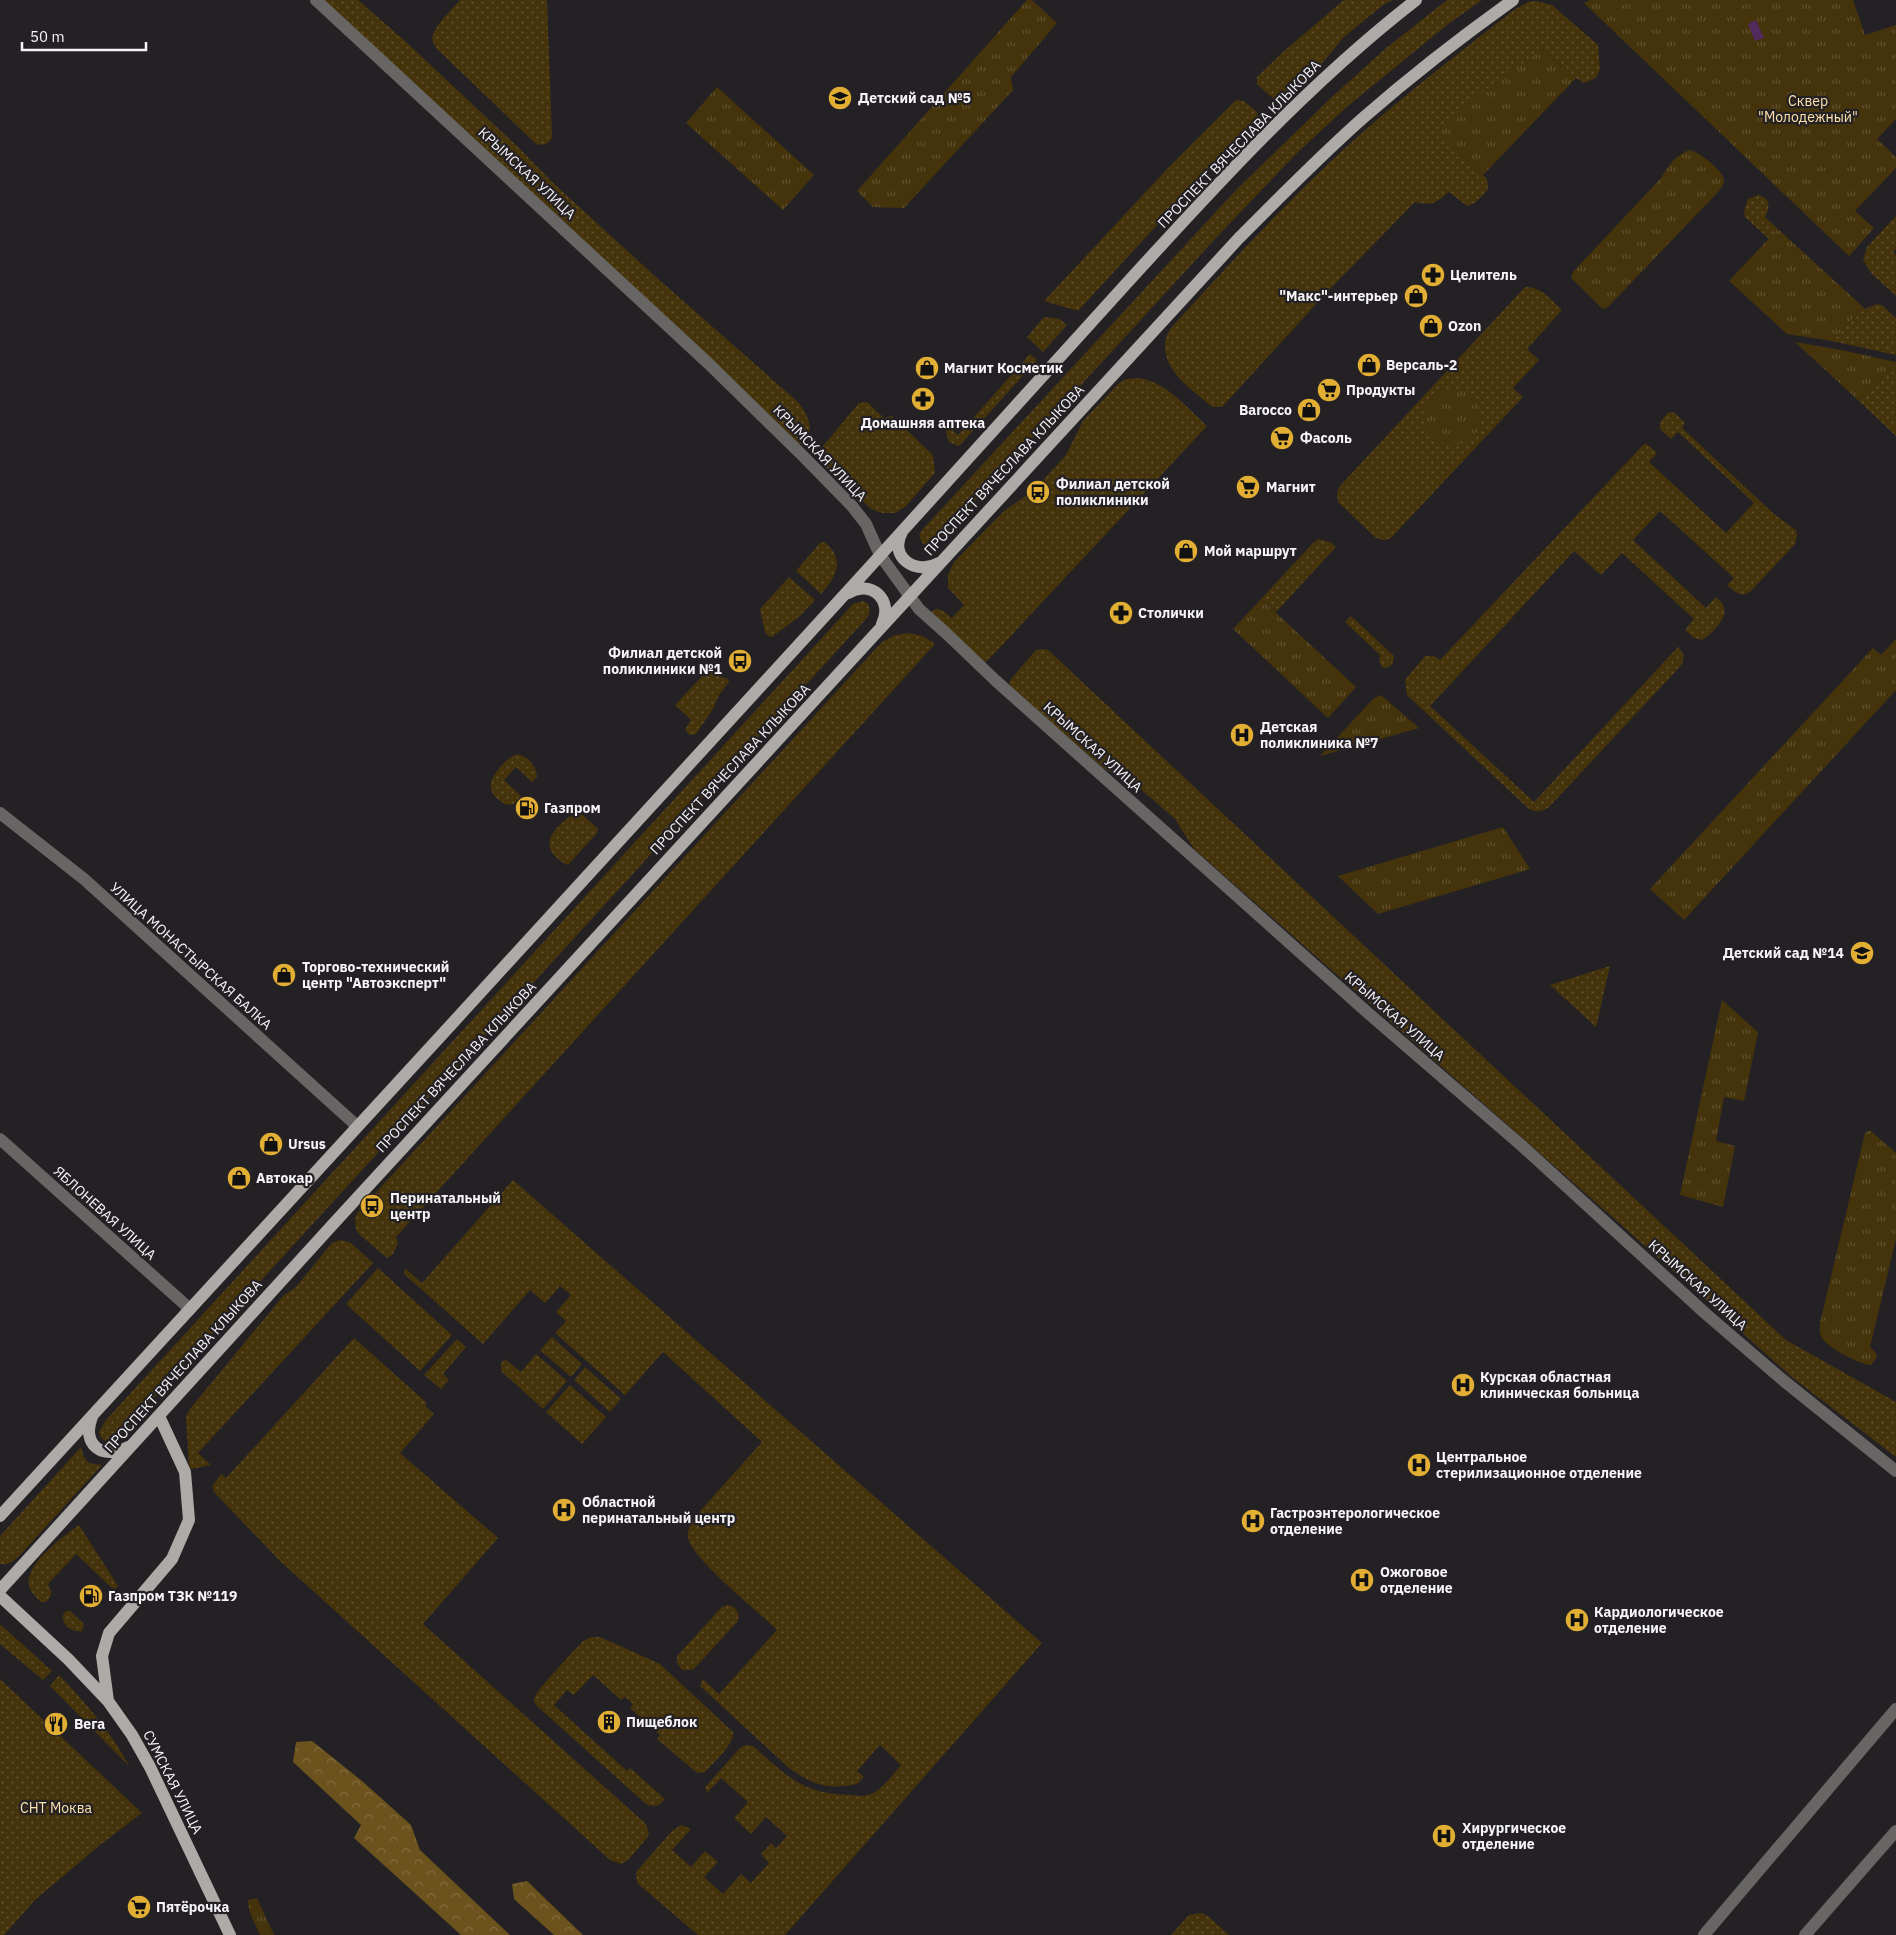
<svg xmlns="http://www.w3.org/2000/svg" width="1896" height="1935" viewBox="0 0 1896 1935" font-family="'IBM Plex Sans',sans-serif">
  <defs>
    <pattern id="grass-dots" width="8" height="8" patternUnits="userSpaceOnUse" patternTransform="scale(1.25)"><rect width="8" height="8" fill="#45330b"/><path d="M2 2h.1M6 6h.1" fill="none" stroke="#60512f" stroke-width="1.8" stroke-linecap="round"/></pattern>
    <pattern id="forest-crowns" width="20" height="18" patternUnits="userSpaceOnUse" patternTransform="scale(1.25)"><rect width="20" height="18" fill="#6c531d"/><path d="M2 6a3 3 0 1 1 6 0M12 15a3 3 0 1 1 6 0" fill="none" stroke="#826c3f"/></pattern>
    <pattern id="park-tufts" width="24" height="20" patternUnits="userSpaceOnUse" patternTransform="scale(1.25)"><rect width="24" height="20" fill="#45330b"/><path d="M3 7l-1-3M5 7V3M7 7l1-3M15 17l-1-3M17 17v-4M19 17l1-3" fill="none" stroke="#60512f"/></pattern>
  </defs>
  <rect width="100%" height="100%" fill="#242125"/>
  <path fill="url(#grass-dots)" d="M 322,0 L 358,0 L 405,41 L 519,148 L 553,183 L 657,278 L 798,402 C 808,414 816,431 803,444 L 797,444 Z
    M 460,0 L 547,0 L 552,138 C 548,144 544,146 536,144 L 437,49 C 436,47 434,45 433,42 C 428,31 453,9 460,0 Z
    M 1344,0 L 1393,0 L 1383,5 L 1344,37 L 1318,68 L 1284,101 L 1276,101 L 1257,84 L 1257,77 L 1284,51 Z
    M 1447,0 L 1482,0 L 1447,25 L 1349,105 L 1298,152 L 1215,239 L 939,540 L 931,546 L 923,544 L 919,536 L 921,531 L 1236,190 L 1334,95 L 1385,49 Z
    M 1536,1 L 1552,5 L 1598,45 L 1600,69 L 1596,78 L 1584,83 L 1576,78 L 1544,49 L 1438,133 L 1487,179 L 1488,186 L 1487,191 L 1475,203 L 1467,206 L 1449,192 C 1435,203 1433,206 1415,202 L 1329,290 L 1222,407 L 1212,407 C 1193,390 1163,372 1165,343 C 1165,339 1168,333 1170,329 C 1222,272 1274,215 1330,162 C 1388,107 1451,59 1514,10 L 1528,2 Z
    M 1236,100 L 1244,101 L 1257,112 L 1258,120 L 1158,224 L 1078,311 L 1044,301 L 1169,167 Z
    M 1758,195 C 1771,198 1770,207 1765,217 L 1778,229 L 1769,239 L 1745,217 L 1744,211 L 1748,199 Z
    M 1896,216 L 1896,249 L 1893,252 L 1896,255 L 1896,296 L 1872,274 L 1863,260 L 1867,247 Z
    M 1525,287 C 1542,287 1550,299 1562,310 L 1527,349 L 1539,360 L 1513,388 L 1523,397 L 1390,539 L 1383,540 L 1376,538 L 1338,502 L 1337,494 L 1339,487 Z
    M 1877,304 L 1883,306 L 1896,318 L 1896,355 L 1832,341 L 1863,307 L 1865,309 Z
    M 1044,317 L 1060,319 L 1067,325 L 1043,352 L 1027,337 Z
    M 1030,354 L 1037,360 L 961,444 L 958,446 L 949,442 L 946,432 L 947,426 L 958,435 Z
    M 1896,362 L 1896,436 L 1859,401 Z
    M 1137,378 C 1165,380 1187,408 1207,426 L 991,657 L 986,662 L 980,661 L 929,615 C 937,603 944,612 952,618 L 964,605 L 948,588 L 948,575 L 954,562 L 1004,511 L 1034,490 L 1066,455 L 1083,421 L 1119,383 L 1127,379 Z
    M 867,402 L 884,418 L 892,416 L 933,455 L 935,473 L 906,506 L 895,513 L 882,513 L 871,509 L 828,470 L 821,455 L 823,446 L 859,403 Z
    M 1669,412 L 1675,413 L 1685,423 L 1682,428 L 1774,514 L 1796,530 L 1797,535 L 1795,544 L 1751,591 C 1741,598 1736,593 1727,585 L 1734,578 L 1660,511 L 1633,540 L 1706,608 L 1716,597 C 1719,600 1723,603 1724,607 C 1728,618 1711,635 1702,640 L 1694,638 L 1685,630 L 1694,619 L 1622,553 L 1601,575 L 1574,551 L 1430,706 L 1534,802 L 1678,647 L 1684,655 L 1682,664 L 1676,671 L 1549,807 C 1542,812 1537,813 1529,809 L 1407,695 L 1405,680 L 1425,656 L 1434,656 L 1440,660 L 1644,444 L 1647,444 L 1657,453 L 1649,462 L 1726,533 L 1754,503 L 1678,432 L 1671,439 L 1660,429 L 1660,422 Z
    M 1318,539 L 1330,542 L 1336,547 L 1276,612 L 1261,599 L 1313,543 Z
    M 825,542 C 846,561 836,577 821,594 L 796,571 L 820,543 Z
    M 789,577 L 815,600 L 800,616 L 772,637 L 768,636 L 765,632 L 760,609 Z
    M 862,601 C 872,603 871,612 866,619 L 118,1437 L 108,1442 C 103,1440 100,1438 99,1432 L 106,1420 L 853,604 Z
    M 1351,616 L 1394,656 C 1394,663 1391,668 1383,668 C 1379,663 1379,661 1380,655 L 1345,622 Z
    M 909,633 L 923,636 L 935,644 L 396,1237 L 398,1243 L 393,1254 L 387,1258 L 359,1234 L 356,1230 L 355,1218 L 358,1212 L 882,642 L 895,635 Z
    M 1042,649 L 1048,650 L 1786,1340 L 1896,1402 L 1896,1457 L 1793,1378 L 1618,1222 L 1194,849 L 1175,819 L 1135,784 L 1103,768 L 1012,688 L 1009,683 L 1011,679 L 1036,650 Z
    M 707,671 L 728,679 L 729,682 L 719,695 L 713,709 L 696,734 L 690,735 L 685,730 L 691,720 L 675,705 Z
    M 517,754 C 529,757 536,765 537,777 L 532,782 L 516,767 L 504,780 L 521,796 L 514,804 L 507,805 C 486,794 487,782 501,766 C 507,760 510,757 517,754 Z
    M 575,813 L 583,815 L 598,829 L 597,833 L 568,865 C 562,863 559,860 555,856 C 539,841 561,822 575,813 Z
    M 1610,966 L 1596,1027 L 1550,985 Z
    M 513,1180 L 1042,1643 L 785,1935 L 698,1935 L 637,1883 L 636,1872 L 672,1831 L 681,1825 L 691,1829 L 672,1850 L 691,1867 L 705,1851 L 718,1862 L 704,1877 L 723,1894 L 741,1874 L 751,1883 L 769,1863 L 761,1854 L 771,1843 L 776,1848 L 787,1836 L 766,1817 L 751,1834 L 734,1818 L 748,1802 L 721,1778 L 707,1793 L 705,1787 L 707,1785 L 740,1748 L 746,1745 L 753,1746 C 786,1775 802,1794 849,1795 C 857,1796 868,1797 875,1792 C 885,1786 894,1773 901,1765 L 880,1745 L 857,1771 L 864,1777 L 857,1784 C 827,1790 813,1785 789,1768 L 700,1686 L 703,1679 L 719,1694 L 777,1630 C 759,1612 692,1559 688,1538 C 687,1531 690,1525 693,1519 L 762,1442 L 663,1352 L 625,1395 L 555,1333 L 566,1321 L 556,1312 L 571,1295 L 560,1286 L 545,1303 L 530,1290 L 483,1344 L 404,1274 L 405,1268 L 422,1283 Z
    M 341,1240 L 351,1243 L 373,1263 L 198,1453 L 211,1465 L 192,1469 L 189,1466 L 186,1417 L 189,1410 L 283,1296 L 295,1288 L 332,1243 Z
    M 378,1268 L 452,1335 L 420,1371 L 346,1304 Z
    M 552,1337 L 582,1364 L 571,1377 L 540,1350 Z
    M 354,1338 L 427,1403 L 425,1406 L 434,1414 L 400,1453 L 498,1538 L 423,1624 L 646,1824 L 649,1834 L 647,1838 L 628,1860 L 621,1864 L 610,1860 L 280,1561 L 213,1491 L 213,1485 L 221,1474 L 226,1478 Z
    M 457,1339 L 466,1347 L 443,1374 L 449,1380 L 441,1389 L 424,1375 Z
    M 536,1354 L 567,1381 L 543,1409 L 501,1371 L 501,1363 L 505,1359 L 521,1372 Z
    M 585,1367 L 621,1399 L 610,1412 L 574,1380 Z
    M 570,1385 L 606,1417 L 582,1444 L 546,1412 Z
    M 81,1447 L 84,1457 L 89,1463 L 102,1465 L 20,1555 C 14,1561 8,1566 0,1564 L 0,1536 Z
    M 79,1525 L 118,1586 L 114,1590 L 76,1554 L 48,1584 C 52,1593 53,1594 46,1602 L 41,1602 C 36,1597 31,1593 29,1586 C 24,1564 64,1536 79,1525 Z
    M 727,1605 C 736,1606 740,1612 738,1621 L 693,1670 L 682,1670 L 677,1663 L 677,1656 L 722,1607 Z
    M 66,1611 L 70,1611 L 84,1624 L 82,1631 C 73,1633 61,1625 63,1615 Z
    M 0,1624 L 52,1671 L 43,1680 L 0,1644 Z
    M 591,1637 L 600,1637 L 660,1664 L 733,1732 C 735,1744 713,1763 705,1772 L 697,1773 L 657,1739 L 660,1735 L 630,1708 L 633,1704 L 625,1697 L 621,1700 L 593,1675 L 574,1695 L 567,1690 L 554,1705 L 627,1771 L 630,1768 L 665,1799 C 659,1806 654,1808 646,1804 L 537,1706 C 536,1704 534,1702 534,1699 C 535,1691 575,1650 583,1641 Z
    M 59,1675 C 86,1703 111,1732 130,1767 L 50,1686 Z
    M 0,1679 L 142,1813 L 100,1845 L 35,1900 L 4,1935 L 0,1935 Z
    M 1201,1913 L 1208,1916 L 1229,1935 L 1171,1935 L 1189,1915 Z"/>
  <path fill="url(#forest-crowns)" d="M 312,1741 L 362,1781 L 411,1825 L 420,1850 L 510,1935 L 461,1935 L 354,1838 L 361,1825 L 293,1762 L 296,1742 Z
    M 527,1881 L 583,1935 L 554,1935 L 514,1899 L 512,1884 Z"/>
  <path fill="url(#park-tufts)" d="M 1027,0 L 1032,0 L 1057,23 L 1011,77 L 1013,90 L 904,208 L 873,207 L 857,191 Z
    M 1590,0 L 1853,0 L 1865,35 L 1896,25 L 1896,119 L 1877,139 L 1896,157 L 1896,168 L 1855,211 L 1874,228 L 1849,256 L 1584,3 Z
    M 1544,49 L 1576,78 L 1483,175 L 1437,133 L 1485,90 Z
    M 717,87 L 814,175 L 783,210 L 686,123 Z
    M 1690,150 C 1699,152 1726,172 1724,182 C 1724,185 1721,187 1720,190 L 1608,307 L 1603,309 L 1571,278 L 1573,272 L 1662,177 C 1668,165 1677,154 1690,150 Z
    M 1778,229 L 1863,307 L 1832,341 L 1787,334 L 1729,281 Z
    M 1795,342 L 1841,350 L 1896,362 L 1859,401 Z
    M1425 417a28 28 0 1 1 56 0a28 28 0 1 1-56 0Z
    M 1261,599 L 1356,687 L 1328,718 L 1233,629 Z
    M 1896,639 L 1896,690 L 1684,920 L 1650,889 L 1873,648 L 1881,655 Z
    M 1381,695 L 1419,728 L 1320,756 L 1374,698 Z
    M 1503,827 L 1530,869 L 1378,914 L 1338,876 Z
    M 1722,1000 L 1758,1032 L 1744,1101 L 1724,1097 L 1716,1141 L 1735,1146 L 1723,1207 L 1680,1195 Z
    M 1868,1131 L 1871,1131 L 1896,1153 L 1896,1239 L 1870,1347 L 1876,1353 L 1877,1357 L 1871,1365 C 1861,1365 1828,1348 1822,1338 C 1819,1333 1820,1328 1820,1323 L 1865,1133 Z
    M 257,1898 L 274,1935 L 260,1935 C 255,1924 248,1912 248,1900 Z"/>
  <path fill="#532a5d" d="M 1756,20 L 1764,38 L 1755,41 L 1748,24 Z"/>
  <g fill="none" stroke-linecap="round" stroke-linejoin="round">
    <path stroke="#676664" stroke-width="12" d="M 316,0 L 709,364 L 803,456 L 852,506 L 866,524 L 880,555 L 919,609 L 947,634 L 995,680 L 1368,1013 L 1521,1145 L 1706,1314 L 1784,1381 L 1896,1471
      M 0,813 L 84,879 L 357,1126
      M 0,1139 L 190,1309
      M 1704,1935 L 1896,1709
      M 1805,1935 L 1896,1831"/>
    <path stroke="#adaba7" stroke-width="12" d="M 902,532 C 888,557 916,576 939,563
      M 848,593 C 871,579 894,600 882,624
      M 92,1417 C 81,1444 102,1461 128,1447
      M 0,1516 C 289,1201 579,886 867,570 C 953,475 1040,379 1126,284 C 1217,184 1309,83 1416,0
      M 0,1590 L 335,1222 L 1239,238 C 1280,197 1320,156 1363,118 C 1411,76 1461,37 1513,0
      M 0,1596 L 68,1659 L 108,1701 L 132,1735 L 150,1767 L 230,1935
      M 108,1701 L 102,1656 L 109,1633 L 172,1559 L 189,1520 L 185,1472 L 159,1416"/>
  </g>
  <defs>
    <g id="school-disc" transform="scale(1.25)"><circle r="9.5" fill="#e2af34" stroke="#242125"/><path d="M0-5L7-2L0 1L-7-2ZM-4 1L0 2.5L4 1V4Q0 6-4 4Z" fill="#111"/></g>
    <g id="pharmacy-disc" transform="scale(1.25)"><circle r="9.5" fill="#e2af34" stroke="#242125"/><path d="M-2-6h4v4h4v4h-4v4h-4v-4h-4v-4h4Z" fill="#111"/></g>
    <g id="shop-disc" transform="scale(1.25)"><circle r="9.5" fill="#e2af34" stroke="#242125"/><path d="M-5-2.5h2.3a2.7 3.5 0 0 1 5.4 0H5L5.5 6h-11ZM-1.5-2.5h3a1.5 2.3 0 0 0-3 0Z" fill="#111"/></g>
    <g id="supermarket-disc" transform="scale(1.25)"><circle r="9.5" fill="#e2af34" stroke="#242125"/><path d="M-6-5.5h2.5l.6 2H6L4.5 2H-2.5L-4.4-4H-6ZM-1.5 3.2a1.3 1.3 0 1 0 .1 0ZM3 3.2a1.3 1.3 0 1 0 .1 0Z" fill="#111"/></g>
    <g id="bus-disc" transform="scale(1.25)"><circle r="9.5" fill="#e2af34" stroke="#242125"/><path d="M-5-6H5V4H4V6H2V4H-2V6H-4V4H-5ZM-3.5-4V0h7V-4ZM-3.5 1.2v1.5H-2V1.2ZM2 1.2v1.5H3.5V1.2Z" fill="#111"/></g>
    <g id="hospital-disc" transform="scale(1.25)"><circle r="9.5" fill="#e2af34" stroke="#242125"/><path d="M-5-5h3v3.5h4V-5h3V5h-3V1.5h-4V5h-3Z" fill="#111"/></g>
    <g id="fuel-disc" transform="scale(1.25)"><circle r="9.5" fill="#e2af34" stroke="#242125"/><path d="M-5.5-6h7V0h2V4h1.3V-2.5L3-4.5l.8-.8L6-3V5H2.5V1h-1V6h-7ZM-4.2-4.7v3.2H.2V-4.7Z" fill="#111"/></g>
    <g id="building-disc" transform="scale(1.25)"><circle r="9.5" fill="#e2af34" stroke="#242125"/><path d="M-4-6H4V6H1V3H-1V6H-4ZM-2.5-4.3h1.7v1.8h-1.7ZM.8-4.3h1.7v1.8H.8ZM-2.5-1h1.7V.8h-1.7ZM.8-1h1.7V.8H.8Z" fill="#111"/></g>
    <g id="restaurant-disc" transform="scale(1.25)"><circle r="9.5" fill="#e2af34" stroke="#242125"/><path d="M-5-6h1v4h1v-4h1v4h1v-4h1v5L-1.5 .5V6h-2V.5L-5-1ZM5-6V6H3V1.5H1.5Q1.5-4 5-6Z" fill="#111"/></g>
  </defs>
  <g fill-rule="evenodd">
    <use href="#school-disc" x="840" y="98"/>
    <use href="#pharmacy-disc" x="1433" y="275"/>
    <use href="#shop-disc" x="1416" y="296"/>
    <use href="#shop-disc" x="1431" y="326"/>
    <use href="#shop-disc" x="1369" y="365"/>
    <use href="#shop-disc" x="927" y="368"/>
    <use href="#supermarket-disc" x="1329" y="390"/>
    <use href="#pharmacy-disc" x="923" y="399"/>
    <use href="#shop-disc" x="1309" y="410"/>
    <use href="#supermarket-disc" x="1282" y="438"/>
    <use href="#supermarket-disc" x="1248" y="487"/>
    <use href="#bus-disc" x="1038" y="492"/>
    <use href="#shop-disc" x="1186" y="551"/>
    <use href="#pharmacy-disc" x="1121" y="613"/>
    <use href="#bus-disc" x="740" y="661"/>
    <use href="#hospital-disc" x="1242" y="735"/>
    <use href="#fuel-disc" x="527" y="808"/>
    <use href="#school-disc" x="1862" y="953"/>
    <use href="#shop-disc" x="284" y="975"/>
    <use href="#shop-disc" x="271" y="1144"/>
    <use href="#shop-disc" x="239" y="1178"/>
    <use href="#bus-disc" x="372" y="1206"/>
    <use href="#hospital-disc" x="1463" y="1385"/>
    <use href="#hospital-disc" x="1419" y="1465"/>
    <use href="#hospital-disc" x="564" y="1510"/>
    <use href="#hospital-disc" x="1253" y="1521"/>
    <use href="#hospital-disc" x="1362" y="1580"/>
    <use href="#fuel-disc" x="91" y="1596"/>
    <use href="#hospital-disc" x="1577" y="1620"/>
    <use href="#building-disc" x="609" y="1722"/>
    <use href="#restaurant-disc" x="56" y="1724"/>
    <use href="#hospital-disc" x="1444" y="1836"/>
    <use href="#supermarket-disc" x="139" y="1907"/>
  </g>
  <g text-anchor="middle" stroke-width="4.5" stroke-linejoin="round" paint-order="stroke">
    <g font-size="14" font-weight="bold" fill="#f6f4f7" stroke="#242125" text-anchor="start">
      <text x="858" y="103">Детский сад №5</text>
      <text x="1450" y="280">Целитель</text>
      <text x="1398" y="301" text-anchor="end">"Макс"-интерьер</text>
      <text x="1448" y="331">Ozon</text>
      <text x="1386" y="370">Версаль-2</text>
      <text x="944" y="373">Магнит Косметик</text>
      <text x="1346" y="395">Продукты</text>
      <text x="1292" y="415" text-anchor="end">Barocco</text>
      <text x="923" y="428" text-anchor="middle">Домашняя аптека</text>
      <text x="1300" y="443">Фасоль</text>
      <text x="1056" y="489">Филиал детской<tspan x="1056" dy="16">поликлиники</tspan></text>
      <text x="1266" y="492">Магнит</text>
      <text x="1204" y="556">Мой маршрут</text>
      <text x="1138" y="618">Столички</text>
      <text x="722" y="658" text-anchor="end">Филиал детской<tspan x="722" dy="16">поликлиники №1</tspan></text>
      <text x="1260" y="732">Детская<tspan x="1260" dy="16">поликлиника №7</tspan></text>
      <text x="544" y="813">Газпром</text>
      <text x="1844" y="958" text-anchor="end">Детский сад №14</text>
      <text x="302" y="972">Торгово-технический<tspan x="302" dy="16">центр "Автоэксперт"</tspan></text>
      <text x="288" y="1149">Ursus</text>
      <text x="256" y="1183">Автокар</text>
      <text x="390" y="1203">Перинатальный<tspan x="390" dy="16">центр</tspan></text>
      <text x="1480" y="1382">Курская областная<tspan x="1480" dy="16">клиническая больница</tspan></text>
      <text x="1436" y="1462">Центральное<tspan x="1436" dy="16">стерилизационное отделение</tspan></text>
      <text x="582" y="1507">Областной<tspan x="582" dy="16">перинатальный центр</tspan></text>
      <text x="1270" y="1518">Гастроэнтерологическое<tspan x="1270" dy="16">отделение</tspan></text>
      <text x="1380" y="1577">Ожоговое<tspan x="1380" dy="16">отделение</tspan></text>
      <text x="108" y="1601">Газпром ТЗК №119</text>
      <text x="1594" y="1617">Кардиологическое<tspan x="1594" dy="16">отделение</tspan></text>
      <text x="626" y="1727">Пищеблок</text>
      <text x="74" y="1729">Вега</text>
      <text x="1462" y="1833">Хирургическое<tspan x="1462" dy="16">отделение</tspan></text>
      <text x="156" y="1912">Пятёрочка</text>
    </g>
    <g font-size="14" fill="#fce1aa" stroke="#242125">
      <text x="1808" y="106">Сквер<tspan x="1808" dy="16">"Молодежный"</tspan></text>
      <text x="56" y="1813">СНТ Моква</text>
    </g>
    <g font-size="14" fill="#f6f4f7" stroke="#242125">
      <text transform="translate(1239 144) rotate(-46)" y="5">ПРОСПЕКТ ВЯЧЕСЛАВА КЛЫКОВА</text>
      <text transform="translate(527 173) rotate(43)" y="5">КРЫМСКАЯ УЛИЦА</text>
      <text transform="translate(820 453) rotate(46)" y="5">КРЫМСКАЯ УЛИЦА</text>
      <text transform="translate(1004 470) rotate(-47)" y="5">ПРОСПЕКТ ВЯЧЕСЛАВА КЛЫКОВА</text>
      <text transform="translate(1093 747) rotate(42)" y="5">КРЫМСКАЯ УЛИЦА</text>
      <text transform="translate(730 769) rotate(-47)" y="5">ПРОСПЕКТ ВЯЧЕСЛАВА КЛЫКОВА</text>
      <text transform="translate(191 956) rotate(42)" y="5">УЛИЦА МОНАСТЫРСКАЯ БАЛКА</text>
      <text transform="translate(1395 1016) rotate(41)" y="5">КРЫМСКАЯ УЛИЦА</text>
      <text transform="translate(456 1067) rotate(-47)" y="5">ПРОСПЕКТ ВЯЧЕСЛАВА КЛЫКОВА</text>
      <text transform="translate(105 1213) rotate(42)" y="5">ЯБЛОНЕВАЯ УЛИЦА</text>
      <text transform="translate(1698 1285) rotate(42)" y="5">КРЫМСКАЯ УЛИЦА</text>
      <text transform="translate(183 1366) rotate(-48)" y="5">ПРОСПЕКТ ВЯЧЕСЛАВА КЛЫКОВА</text>
      <text transform="translate(173 1782) rotate(63)" y="5">СУМСКАЯ УЛИЦА</text>
    </g>
  </g>
  <path d="M22 42v8h124v-8" fill="none" stroke="#f6f4f7" stroke-width="2.5"/>
  <text x="30" y="42" font-size="15" fill="#f6f4f7" stroke="#242125" stroke-width="4" paint-order="stroke">50 m</text>
</svg>
